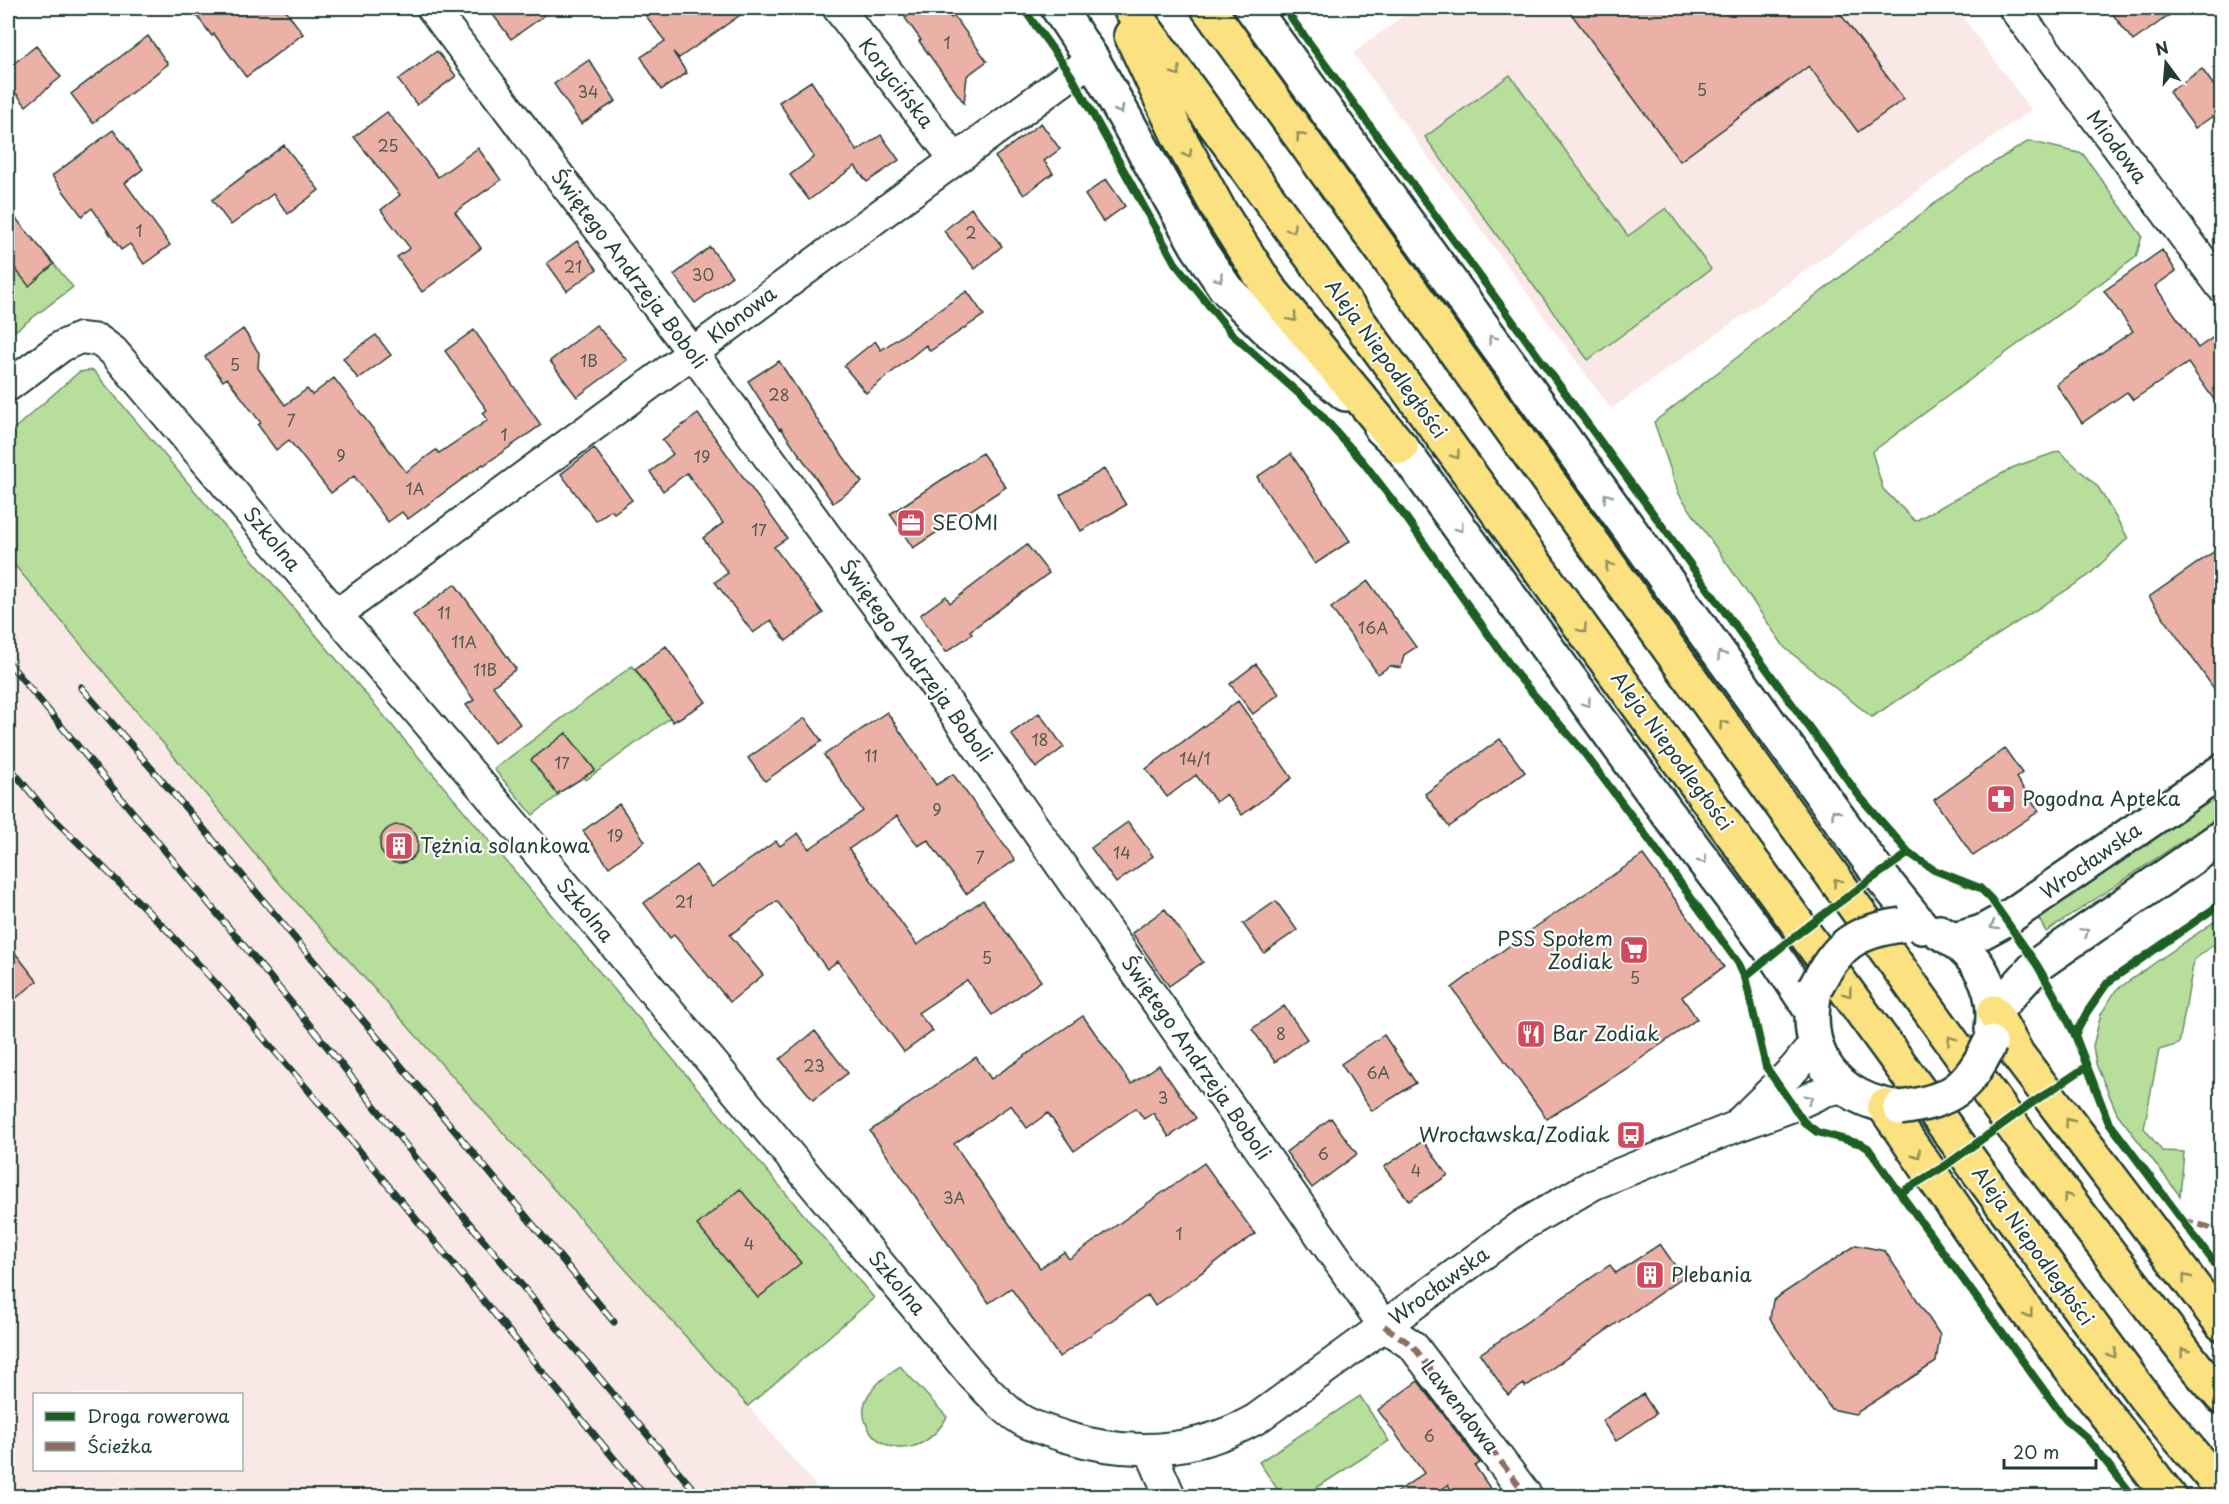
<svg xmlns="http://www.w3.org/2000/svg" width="2229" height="1504" viewBox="0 0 2229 1504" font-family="'Playpen Sans',sans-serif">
  <rect width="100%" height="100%" fill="#fff"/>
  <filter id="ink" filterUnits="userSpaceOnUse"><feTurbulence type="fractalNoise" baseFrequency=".0167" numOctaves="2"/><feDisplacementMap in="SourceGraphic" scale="12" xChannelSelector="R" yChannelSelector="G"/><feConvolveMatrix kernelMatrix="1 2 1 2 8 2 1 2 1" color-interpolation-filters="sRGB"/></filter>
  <g filter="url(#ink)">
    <path fill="#f9e8e5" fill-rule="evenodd" d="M 1414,8 L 1956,8 L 2031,110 L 1611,409 L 1353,53 Z
      M 8,557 L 282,886 L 748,1406 L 824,1496 L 8,1496 ZM 34,1394 L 242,1394 L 242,1470 L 34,1470 Z"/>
    <path fill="#b7df9b" stroke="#6b8e68" stroke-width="1.5" d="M 1510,75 L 1628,236 L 1666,208 L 1711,269 L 1588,360 L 1425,137 Z
      M 2029,141 L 2083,154 L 2142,236 L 2136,257 L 1872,452 L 1883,489 L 1915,521 L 2014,467 L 2059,451 L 2098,487 L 2128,538 L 2088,576 L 1872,717 L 1785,648 L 1679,494 L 1654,422 L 1966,179 Z
      M 8,260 L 29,285 L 54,264 L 73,287 L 15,331 L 8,323 Z
      M 93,370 L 874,1298 L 748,1406 L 282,886 L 8,557 L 8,434 L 79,372 Z
      M 632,666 L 655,697 L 674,715 L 586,780 L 582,774 L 592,766 L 566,733 L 559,793 L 560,794 L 533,815 L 494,769 Z
      M 2221,792 L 2221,815 L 2046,932 L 2038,917 Z
      M 2221,917 L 2221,939 L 2194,960 L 2179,1044 L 2159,1050 L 2144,1128 L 2162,1151 L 2184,1152 L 2180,1196 L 2117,1113 L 2096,1064 L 2093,1046 L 2101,1014 L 2116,990 Z
      M 900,1366 L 947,1417 C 909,1481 845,1432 869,1394 C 877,1382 889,1374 900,1366 Z
      M 1360,1396 L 1389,1441 L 1304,1496 L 1282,1496 L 1259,1462 Z"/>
    <path fill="#ebb1a7" stroke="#1f3d34" stroke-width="1.5" d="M 191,8 L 284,8 L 303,34 L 246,77 L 214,34 L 212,36 Z
      M 488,8 L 555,8 L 511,39 Z
      M 640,8 L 750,8 L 679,58 L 673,52 L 687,73 L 661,90 L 641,57 L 665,41 Z
      M 920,8 L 944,8 L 951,18 L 954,16 L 987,61 L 967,76 L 964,103 L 919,41 L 921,40 L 905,18 Z
      M 1567,8 L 1836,8 L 1904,99 L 1858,132 L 1809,66 L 1680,161 Z
      M 2108,8 L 2179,8 L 2133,41 Z
      M 148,36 L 168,64 L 93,123 L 71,94 Z
      M 36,46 L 61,77 L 26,106 L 8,83 L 8,68 Z
      M 437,51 L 456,76 L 417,105 L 398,80 Z
      M 589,60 L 616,101 L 581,124 L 554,84 Z
      M 2202,69 L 2222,97 L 2222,110 L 2195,128 L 2169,92 Z
      M 811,81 L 857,151 L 881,135 L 899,160 L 867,182 L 855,166 L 809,200 L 790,175 L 814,157 L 779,102 Z
      M 387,112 L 438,177 L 478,148 L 501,180 L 455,212 L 481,248 L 422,292 L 397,257 L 410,248 L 381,210 L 400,195 L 354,137 Z
      M 1041,123 L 1060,149 L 1044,161 L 1053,173 L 1024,195 L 995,157 Z
      M 113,130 L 143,169 L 125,183 L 170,245 L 144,264 L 130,244 L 121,250 L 92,208 L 82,216 L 52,176 Z
      M 284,145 L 319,190 L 288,214 L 273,194 L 231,225 L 212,200 Z
      M 1106,179 L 1125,206 L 1103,222 L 1085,195 Z
      M 971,208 L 1002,246 L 975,269 L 944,231 Z
      M 8,209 L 54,264 L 29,286 L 8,260 Z
      M 577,241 L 597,269 L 567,291 L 547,263 Z
      M 710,247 L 732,276 L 695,303 L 674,275 Z
      M 2162,250 L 2176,271 L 2155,286 L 2198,348 L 2222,331 L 2222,411 L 2188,363 L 2133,400 L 2127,392 L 2082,423 L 2056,384 L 2133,331 L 2104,291 Z
      M 967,291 L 984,315 L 930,351 L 926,345 L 866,393 L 844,366 L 875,341 L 881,350 Z
      M 596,325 L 627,360 L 577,397 L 550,361 Z
      M 243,329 L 259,353 L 258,368 L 285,405 L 307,389 L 312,395 L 334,378 L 406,472 L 436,450 L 439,453 L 488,420 L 483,413 L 487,410 L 445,351 L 474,330 L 541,425 L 484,465 L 483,464 L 408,519 L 402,512 L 388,522 L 354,476 L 331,493 L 289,440 L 276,450 L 258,425 L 261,423 L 227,378 L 223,381 L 205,357 Z
      M 376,335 L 391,355 L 358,379 L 343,358 Z
      M 779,361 L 822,427 L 862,482 L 833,503 L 781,428 L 779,429 L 748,381 Z
      M 698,414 L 787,538 L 774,547 L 823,613 L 786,641 L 771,620 L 753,633 L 715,582 L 728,573 L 703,538 L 723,523 L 687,473 L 663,491 L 650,472 L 673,454 L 662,440 Z
      M 594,448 L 632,500 L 614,513 L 611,510 L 596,521 L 561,474 Z
      M 982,453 L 1006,487 L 913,548 L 890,514 Z
      M 1291,454 L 1350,541 L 1315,564 L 1257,477 Z
      M 1104,469 L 1126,505 L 1081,531 L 1060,495 Z
      M 1027,545 L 1049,573 L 970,631 L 972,634 L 946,652 L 920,615 L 946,596 L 950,603 Z
      M 2222,546 L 2222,700 L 2149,597 Z
      M 1368,581 L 1416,647 L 1404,655 L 1401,668 L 1390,666 L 1378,674 L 1331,608 Z
      M 455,584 L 516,669 L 493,686 L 520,724 L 494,743 L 466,705 L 474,700 L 413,615 Z
      M 666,646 L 706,702 L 673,722 L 635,669 Z
      M 1256,664 L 1279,694 L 1253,714 L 1230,684 Z
      M 1238,701 L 1292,778 L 1242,815 L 1226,794 L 1216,802 L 1196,775 L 1167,797 L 1146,769 Z
      M 887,712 L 936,785 L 953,774 L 1015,860 L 966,894 L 928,840 L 918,846 L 897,816 L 849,849 L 917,945 L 983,900 L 1041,981 L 992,1015 L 967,980 L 918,1013 L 933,1031 L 904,1052 L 838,961 L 827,969 L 777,901 L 730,935 L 763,975 L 730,1002 L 674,935 L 670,938 L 644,903 L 696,865 L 712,887 L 776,841 L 780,846 L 798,833 L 809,849 L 863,811 L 824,755 Z
      M 1039,713 L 1064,747 L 1036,768 L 1011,734 Z
      M 805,718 L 822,741 L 765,781 L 748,758 Z
      M 566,733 L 595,770 L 557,794 L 531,760 Z
      M 1500,739 L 1525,772 L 1449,827 L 1425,794 Z
      M 2005,749 L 2022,773 L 2016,778 L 2039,811 L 1973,856 L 1934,800 Z
      M 619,804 L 645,841 L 609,867 L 583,831 Z
      M 1128,822 L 1153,856 L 1116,883 L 1091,848 Z
      M380 844a19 19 0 1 1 38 0a19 19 0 1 1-38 0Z
      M 1643,855 L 1724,967 L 1682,997 L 1697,1019 L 1626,1069 L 1547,1119 L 1452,988 L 1528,932 Z
      M 1276,901 L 1297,930 L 1264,953 L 1243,924 Z
      M 1165,909 L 1203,962 L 1169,986 L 1132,933 Z
      M 8,944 L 37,981 L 8,1005 Z
      M 1284,1006 L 1307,1039 L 1275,1062 L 1252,1029 Z
      M 1083,1016 L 1131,1084 L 1159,1065 L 1196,1118 L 1169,1137 L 1153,1113 L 1144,1119 L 1136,1108 L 1074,1151 L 1048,1113 L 1027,1128 L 1011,1105 L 954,1144 L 1040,1268 L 1064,1252 L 1069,1259 L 1204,1163 L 1255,1234 L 1155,1306 L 1148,1295 L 1059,1357 L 1011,1288 L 989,1303 L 870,1131 L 976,1057 L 991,1079 Z
      M 815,1031 L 848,1073 L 813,1100 L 780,1059 Z
      M 1384,1035 L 1416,1083 L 1372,1111 L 1341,1064 Z
      M 1331,1118 L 1357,1154 L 1312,1188 L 1286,1152 Z
      M 1423,1141 L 1448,1175 L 1409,1201 L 1384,1167 Z
      M 740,1189 L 801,1263 L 758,1298 L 697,1225 Z
      M 1660,1244 L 1683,1277 L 1525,1387 L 1524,1384 L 1508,1395 L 1480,1354 L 1610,1265 L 1616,1273 Z
      M 1856,1245 L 1885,1251 L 1940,1335 L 1936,1362 L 1855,1414 L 1831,1409 L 1770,1319 L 1773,1300 Z
      M 1418,1381 L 1480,1463 L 1475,1466 L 1496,1497 L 1457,1497 L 1448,1485 L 1431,1497 L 1390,1497 L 1424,1473 L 1378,1410 Z
      M 1643,1394 L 1656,1414 L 1616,1441 L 1602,1421 Z"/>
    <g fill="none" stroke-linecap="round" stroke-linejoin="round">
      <g stroke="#1f3d34" stroke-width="34">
        <path id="street" d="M 432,8 L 692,352 L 931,680 L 1384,1326 L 1413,1346 L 1527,1496
          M 838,8 L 954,158
          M 2014,8 L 2222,287
          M 8,386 L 62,346 L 80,338 L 98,340 L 113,351 L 523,835 L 972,1375 C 987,1390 1004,1410 1023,1421 C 1036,1428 1051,1432 1066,1437 C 1131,1457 1195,1453 1256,1419 L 1523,1225 L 1594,1184 L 1735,1127 L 1793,1106 L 1825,1091 L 1843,1087
          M 336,615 L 1092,59
          M 1741,1121 L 1794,1069 L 1815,1043
          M 1150,1450 L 1170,1496"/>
      </g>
      <g stroke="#1f3d34" stroke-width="38">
        <path id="secondary" d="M 1058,8 L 1092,59 L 1197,246 L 1226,289 L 1268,330 L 1346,394
          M 1252,8 L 1879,874 L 1922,927
          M 1381,428 L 1401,447 L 1666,811 L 1773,953 L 1811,1010
          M 1939,932 C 1977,952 1998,987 1992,1029
          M 1954,940 L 1982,932 L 2006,919 L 2222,771
          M 1815,990 C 1802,1054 1835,1100 1900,1108
          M 1994,1012 L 2037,965 L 2222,837"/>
      </g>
      <g stroke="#1f3d34" stroke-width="38">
        <path id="primary" d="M 1130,8 L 1980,1174 L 2146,1399 L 2222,1489
          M 1208,8 L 2022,1139 L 2197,1368 L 2222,1397
          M 1131,35 L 1178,135 L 1220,212 L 1268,287 L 1401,447
          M 1994,1012 L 2017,1054 L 2222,1324
          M 1884,1106 L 2025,1309 L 2169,1496"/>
      </g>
      <use href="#street" stroke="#fff" stroke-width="30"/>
      <use href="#secondary" stroke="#fff" stroke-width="33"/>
      <use href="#primary" stroke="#fbe180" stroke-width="33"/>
      <g stroke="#1f3d34" stroke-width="7">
        <path id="rail" d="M 8,662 L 313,1029 L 444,1193 L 699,1496
          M 81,687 L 203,828 L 614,1322
          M 8,765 L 45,810 L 169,932 L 232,1001 L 344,1132 L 645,1496"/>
      </g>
      <use href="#rail" stroke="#fff" stroke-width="4.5" stroke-dasharray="14" stroke-linecap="butt"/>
      <g stroke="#1f3d34" stroke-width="38" stroke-linecap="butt">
        <path id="secondary-bridge" d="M 1815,988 C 1838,944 1854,932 1902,925
          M 1900,1108 C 1951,1101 1968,1089 1990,1043"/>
      </g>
      <use href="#secondary-bridge" stroke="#fff" stroke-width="33"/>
      <path stroke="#8d6e63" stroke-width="6" stroke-dasharray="12 6" stroke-linecap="butt" d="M 2182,1220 L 2208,1227 L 2222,1238
        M 1384,1326 L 1413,1346 L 1527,1496"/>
      <g stroke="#fff" stroke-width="11">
        <path id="cycleway" d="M 1023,8 L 1071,75 L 1175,263 L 1231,333 L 1315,408 L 1363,462 L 1407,519 L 1517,675 L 1582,750 L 1639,826 L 1739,964 L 1745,977 L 1766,1067 L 1793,1106 L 1804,1122 L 1817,1132 L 1861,1144 L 1868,1148 L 1900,1193 L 2065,1419 L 2087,1438 L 2133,1496
          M 1284,8 L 1860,797 L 1909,853 L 1934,870 L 1980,888 L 1991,899 L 2037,965 L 2059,1003 L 2075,1035 L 2108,1121 L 2222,1273
          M 1745,977 C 1798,932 1852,892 1909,853
          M 2075,1035 L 2087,1012 L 2108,982 L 2222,903
          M 1900,1193 L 1945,1166 L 2032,1103 L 2086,1067"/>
      </g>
      <use href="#cycleway" stroke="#1b5e20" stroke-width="8"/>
    </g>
    <defs><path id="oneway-chevron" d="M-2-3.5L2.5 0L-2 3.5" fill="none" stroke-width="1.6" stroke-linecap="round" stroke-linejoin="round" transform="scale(1.5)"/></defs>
    <g stroke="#8d8f5a">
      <use href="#oneway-chevron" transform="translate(1177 72) rotate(54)"/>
      <use href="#oneway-chevron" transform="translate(1300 136) rotate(-126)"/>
      <use href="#oneway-chevron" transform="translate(1188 154) rotate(61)"/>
      <use href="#oneway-chevron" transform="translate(1292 229) rotate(54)"/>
      <use href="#oneway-chevron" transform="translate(1293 318) rotate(50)"/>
      <use href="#oneway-chevron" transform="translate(1456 455) rotate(54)"/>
      <use href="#oneway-chevron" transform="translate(1609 566) rotate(-126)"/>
      <use href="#oneway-chevron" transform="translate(1583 629) rotate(54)"/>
      <use href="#oneway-chevron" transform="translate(1723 724) rotate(-126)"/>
      <use href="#oneway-chevron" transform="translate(1837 882) rotate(-126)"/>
      <use href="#oneway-chevron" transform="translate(1848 993) rotate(54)"/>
      <use href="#oneway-chevron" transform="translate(1951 1040) rotate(-126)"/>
      <use href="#oneway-chevron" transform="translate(2069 1122) rotate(-127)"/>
      <use href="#oneway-chevron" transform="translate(1917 1154) rotate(55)"/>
      <use href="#oneway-chevron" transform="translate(2067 1197) rotate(-127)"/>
      <use href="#oneway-chevron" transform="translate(2186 1278) rotate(-127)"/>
      <use href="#oneway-chevron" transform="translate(2029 1314) rotate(53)"/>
      <use href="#oneway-chevron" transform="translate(2184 1352) rotate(-127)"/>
      <use href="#oneway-chevron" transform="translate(2113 1354) rotate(54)"/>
    </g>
    <g stroke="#8f9e9a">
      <use href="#oneway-chevron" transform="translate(1120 110) rotate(61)"/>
      <use href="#oneway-chevron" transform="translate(1219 278) rotate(55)"/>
      <use href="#oneway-chevron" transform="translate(1492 339) rotate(-126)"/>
      <use href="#oneway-chevron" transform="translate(1607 497) rotate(-126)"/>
      <use href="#oneway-chevron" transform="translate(1460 528) rotate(54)"/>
      <use href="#oneway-chevron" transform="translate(1721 655) rotate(-126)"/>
      <use href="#oneway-chevron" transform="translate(1587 703) rotate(54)"/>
      <use href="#oneway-chevron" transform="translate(1835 813) rotate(-126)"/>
      <use href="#oneway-chevron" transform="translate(1703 860) rotate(53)"/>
      <use href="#oneway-chevron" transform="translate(1994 926) rotate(151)"/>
      <use href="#oneway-chevron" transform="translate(2085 932) rotate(-35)"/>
      <use href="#oneway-chevron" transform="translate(1809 1099) rotate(-25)"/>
    </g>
  </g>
  <defs>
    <g id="office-square" transform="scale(1.5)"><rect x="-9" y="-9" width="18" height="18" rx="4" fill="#d1495b" stroke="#fff"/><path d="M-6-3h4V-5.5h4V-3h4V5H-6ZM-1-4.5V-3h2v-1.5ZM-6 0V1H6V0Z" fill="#fff"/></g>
    <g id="pharmacy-square" transform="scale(1.5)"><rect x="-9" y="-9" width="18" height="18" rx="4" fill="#d1495b" stroke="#fff"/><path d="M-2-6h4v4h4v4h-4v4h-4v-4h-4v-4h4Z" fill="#fff"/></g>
    <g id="building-square" transform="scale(1.5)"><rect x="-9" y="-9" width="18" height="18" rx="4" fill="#d1495b" stroke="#fff"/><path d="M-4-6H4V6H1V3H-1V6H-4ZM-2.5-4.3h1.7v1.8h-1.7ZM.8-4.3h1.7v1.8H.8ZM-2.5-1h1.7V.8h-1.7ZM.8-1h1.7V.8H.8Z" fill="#fff"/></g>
    <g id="supermarket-square" transform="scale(1.5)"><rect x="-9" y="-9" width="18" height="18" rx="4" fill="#d1495b" stroke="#fff"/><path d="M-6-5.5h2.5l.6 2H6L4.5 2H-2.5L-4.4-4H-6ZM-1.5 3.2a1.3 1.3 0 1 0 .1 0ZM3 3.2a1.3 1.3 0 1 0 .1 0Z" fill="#fff"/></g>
    <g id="restaurant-square" transform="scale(1.5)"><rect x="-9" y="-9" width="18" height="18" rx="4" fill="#d1495b" stroke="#fff"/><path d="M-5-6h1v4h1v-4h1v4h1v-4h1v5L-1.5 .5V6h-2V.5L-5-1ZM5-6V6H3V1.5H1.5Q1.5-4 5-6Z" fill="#fff"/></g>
    <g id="bus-square" transform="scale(1.5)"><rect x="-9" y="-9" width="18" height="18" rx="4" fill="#d1495b" stroke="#fff"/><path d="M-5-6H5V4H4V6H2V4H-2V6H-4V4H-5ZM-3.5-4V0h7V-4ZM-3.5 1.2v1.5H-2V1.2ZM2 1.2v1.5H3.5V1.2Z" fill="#fff"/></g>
  </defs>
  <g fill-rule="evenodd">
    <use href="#office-square" x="911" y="523"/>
    <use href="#pharmacy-square" x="2001" y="799"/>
    <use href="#building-square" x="399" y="846"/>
    <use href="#supermarket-square" x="1634" y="950"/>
    <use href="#restaurant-square" x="1531" y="1034"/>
    <use href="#bus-square" x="1631" y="1135"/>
    <use href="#building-square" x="1650" y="1275"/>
  </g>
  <g text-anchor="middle" stroke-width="4.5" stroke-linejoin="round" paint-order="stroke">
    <g font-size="16" fill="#525a51">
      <text x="947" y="49">1</text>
      <text x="1702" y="96">5</text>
      <text x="588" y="98">34</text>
      <text x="388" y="152">25</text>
      <text x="139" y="237">1</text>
      <text x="971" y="239">2</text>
      <text x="573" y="273">21</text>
      <text x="703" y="281">30</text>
      <text x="589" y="367">1B</text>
      <text x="235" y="371">5</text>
      <text x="779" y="401">28</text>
      <text x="291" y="427">7</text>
      <text x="504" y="441">1</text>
      <text x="341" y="462">9</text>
      <text x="702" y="463">19</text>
      <text x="415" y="495">1A</text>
      <text x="759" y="536">17</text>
      <text x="444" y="619">11</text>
      <text x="1373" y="634">16A</text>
      <text x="464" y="648">11A</text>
      <text x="485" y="676">11B</text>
      <text x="1040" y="746">18</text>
      <text x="871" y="762">11</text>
      <text x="1195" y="765">14/1</text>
      <text x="562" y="769">17</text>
      <text x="937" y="816">9</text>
      <text x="615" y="842">19</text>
      <text x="1122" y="859">14</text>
      <text x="980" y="864">7</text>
      <text x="684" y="908">21</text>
      <text x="987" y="964">5</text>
      <text x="1635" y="984">5</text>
      <text x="1281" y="1040">8</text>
      <text x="814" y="1072">23</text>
      <text x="1378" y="1079">6A</text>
      <text x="1163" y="1104">3</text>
      <text x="1323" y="1160">6</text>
      <text x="1416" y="1177">4</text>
      <text x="954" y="1204">3A</text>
      <text x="1179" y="1240">1</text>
      <text x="749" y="1250">4</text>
      <text x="1429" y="1442">6</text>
    </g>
    <g font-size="20" fill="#1f3d34" stroke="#fff">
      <text transform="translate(896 83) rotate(52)" y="7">Korycińska</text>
      <text transform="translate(2117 147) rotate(53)" y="7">Miodowa</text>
      <text transform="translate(629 269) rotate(53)" y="7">Świętego Andrzeja Boboli</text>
      <text transform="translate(742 315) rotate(-37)" y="7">Klonowa</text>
      <text transform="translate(1386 359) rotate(54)" y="7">Aleja Niepodległości</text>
      <text transform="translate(272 539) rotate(50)" y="7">Szkolna</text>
      <text transform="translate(916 661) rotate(54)" y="7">Świętego Andrzeja Boboli</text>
      <text transform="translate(1672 751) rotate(54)" y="7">Aleja Niepodległości</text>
      <text transform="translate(2091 861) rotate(-35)" y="7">Wrocławska</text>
      <text transform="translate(585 910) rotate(50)" y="7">Szkolna</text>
      <text transform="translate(1196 1058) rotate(55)" y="7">Świętego Andrzeja Boboli</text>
      <text transform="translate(2033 1246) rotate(54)" y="7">Aleja Niepodległości</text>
      <text transform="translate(897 1283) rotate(50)" y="7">Szkolna</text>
      <text transform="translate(1439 1286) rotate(-36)" y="7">Wrocławska</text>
      <text transform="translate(1460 1407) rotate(52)" y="7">Lawendowa</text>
    </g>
    <g font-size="20" fill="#1f3d34" stroke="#fff" text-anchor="start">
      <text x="932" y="530">SEOMI</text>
      <text x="2022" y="806">Pogodna Apteka</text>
      <text x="420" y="853">Tężnia solankowa</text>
      <text x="1613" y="946" text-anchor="end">PSS Społem<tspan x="1613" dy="23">Zodiak</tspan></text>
      <text x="1552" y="1041">Bar Zodiak</text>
      <text x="1610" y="1142" text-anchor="end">Wrocławska/Zodiak</text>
      <text x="1671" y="1282">Plebania</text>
    </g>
  </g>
  <rect width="2229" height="1504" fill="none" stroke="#fff" stroke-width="30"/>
  <rect x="15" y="15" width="2199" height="1474" fill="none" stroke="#1f3d34" stroke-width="2" filter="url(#ink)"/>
  <rect x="33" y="1393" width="210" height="78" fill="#ffffff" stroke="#a5b1ae" stroke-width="1.5"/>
  <rect x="45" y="1412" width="30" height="9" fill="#1b5e20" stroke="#a5b1ae" stroke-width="1.5"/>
  <text x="87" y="1423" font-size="18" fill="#1f3d34">Droga rowerowa</text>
  <rect x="45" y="1442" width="30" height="9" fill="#8d6e63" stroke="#a5b1ae" stroke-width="1.5"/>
  <text x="87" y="1453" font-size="18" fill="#1f3d34">Ścieżka</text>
  <g transform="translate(2166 63) rotate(344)" stroke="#ffffff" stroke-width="4.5" paint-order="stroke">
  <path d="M0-4.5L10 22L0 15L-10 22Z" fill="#1f3d34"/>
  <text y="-9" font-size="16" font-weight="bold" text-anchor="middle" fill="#1f3d34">N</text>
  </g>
  <path d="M2004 1459v9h92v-9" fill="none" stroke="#1f3d34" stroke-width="3"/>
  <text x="2013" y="1459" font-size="18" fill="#1f3d34" stroke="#ffffff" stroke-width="4.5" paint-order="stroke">20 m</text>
</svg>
